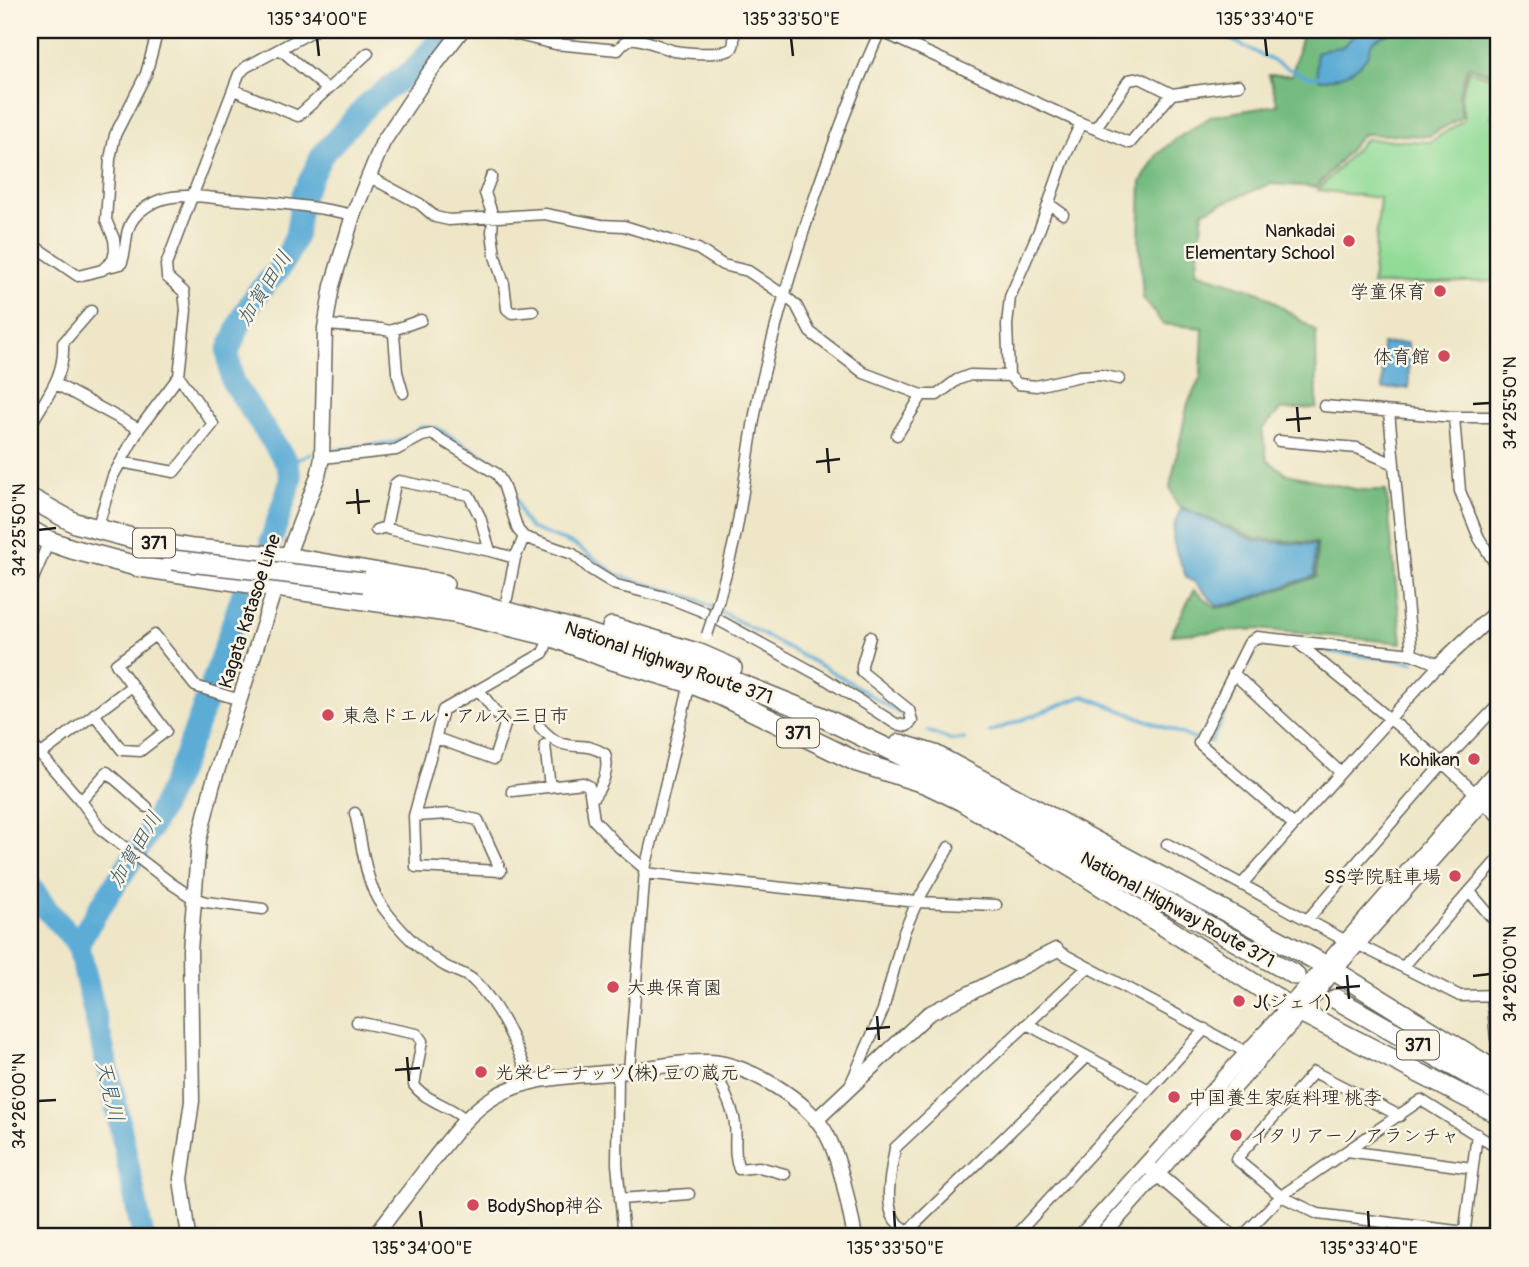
<svg xmlns="http://www.w3.org/2000/svg" width="1529" height="1267" viewBox="0 0 1529 1267" font-family="Pangolin,'Klee One',sans-serif">
  <rect width="100%" height="100%" fill="#fcf5e5"/>
  <filter id="ink" filterUnits="userSpaceOnUse"><feTurbulence type="fractalNoise" baseFrequency=".0143" numOctaves="2"/><feDisplacementMap in="SourceGraphic" scale="14" xChannelSelector="R" yChannelSelector="G"/><feConvolveMatrix kernelMatrix="1 2 1 2 8 2 1 2 1" color-interpolation-filters="sRGB"/></filter>
  <filter id="wash" filterUnits="userSpaceOnUse"><feTurbulence type="fractalNoise" baseFrequency=".00686" numOctaves="4" result="noise"/><feDisplacementMap in="SourceGraphic" scale="28" xChannelSelector="R" yChannelSelector="G"/><feGaussianBlur stdDeviation="1.57" result="paint"/><feColorMatrix in="noise" values="0 0 0 0 0 0 0 0 0 0 0 0 0 0 0 0 0 1.4 0 .05"/><feComposite in="paint" operator="in"/></filter>
  <g filter="url(#wash)">
    <rect width="100%" height="100%" fill="#eee6c7"/>
    <path fill="#91db97" stroke="#567c5a" stroke-width="2" d="M 1469,70 L 1499,80 L 1499,92 L 1491,117 L 1499,121 L 1499,270 L 1496,281 L 1372,285 L 1380,198 L 1318,190 L 1365,139 L 1430,142 L 1464,120 L 1461,95 Z"/>
    <path fill="#74bb80" stroke="#486c4e" stroke-width="2" d="M 1303,30 L 1499,30 L 1499,77 L 1468,66 L 1459,94 L 1462,117 L 1429,136 L 1363,134 L 1317,187 L 1270,184 L 1203,211 L 1196,272 L 1260,292 L 1316,331 L 1317,408 L 1280,410 L 1262,429 L 1267,460 L 1287,474 L 1359,490 L 1386,490 L 1402,643 L 1257,629 L 1171,635 L 1194,590 L 1216,608 L 1235,605 L 1316,577 L 1317,543 L 1256,539 L 1177,505 L 1170,487 L 1188,403 L 1201,377 L 1203,328 L 1163,324 L 1143,298 L 1139,241 L 1141,182 L 1157,155 L 1173,141 L 1212,116 L 1278,105 L 1269,75 L 1292,75 Z"/>
    <path fill="#5cacd6" stroke="#3c6479" stroke-width="2" d="M 1360,30 L 1397,30 C 1390,34 1377,36 1372,43 C 1369,47 1370,49 1368,54 C 1360,70 1337,80 1320,80 L 1317,75 L 1316,53 L 1326,49 L 1342,47 Z
      M 1408,343 L 1409,388 L 1383,389 L 1382,344 Z
      M 1182,508 L 1255,541 L 1315,545 L 1314,576 L 1236,603 L 1217,606 L 1196,583 L 1187,578 C 1176,552 1165,535 1182,508 Z"/>
    <g fill="none" stroke-linecap="round" stroke-linejoin="round">
      <path stroke="#5cacd6" stroke-width="3.5" d="M 1212,30 L 1289,69 L 1308,77 L 1322,76
        M 335,450 L 396,442 L 421,427 L 437,428 L 497,464 L 508,477 L 523,518 L 530,528 L 575,545 L 618,575 L 697,599 L 838,675 L 899,713
        M 287,463 L 311,454
        M 1327,651 L 1413,662
        M 1248,665 L 1256,648 L 1261,644 L 1292,646
        M 928,731 L 951,740 L 964,739
        M 990,732 L 1084,696 L 1195,739
        M 1211,742 L 1236,689"/>
      <path stroke="#5cacd6" stroke-width="23" d="M 271,541 L 291,480 L 287,463 L 232,381 L 228,352 L 245,312 L 258,292 L 278,271 L 289,252 L 296,235 L 303,194 L 322,155 L 370,102 L 417,67 L 447,30
        M 30,886 L 48,911 L 78,944 L 111,1082 L 143,1237
        M 78,944 C 98,906 125,873 146,836 C 188,765 216,671 243,593"/>
    </g>
  </g>
  <g filter="url(#ink)">
    <g fill="none" stroke-linecap="round" stroke-linejoin="round">
      <g stroke="#666358" stroke-width="13">
        <path id="street" d="M 498,30 L 555,44 L 618,50 C 621,46 626,41 631,39 C 639,37 664,48 674,51 C 688,53 700,54 714,53 C 733,51 736,50 733,30
          M 878,30 L 1081,123 L 1064,159 L 1040,228 L 1010,297 L 1007,325 L 1009,376
          M 280,49 L 327,89
          M 234,90 L 298,116 L 368,53
          M 1081,123 L 1130,143 L 1172,94 L 1239,85
          M 1095,129 L 1129,80 L 1140,78 L 1172,94
          M 368,176 L 420,204 L 435,217 L 449,220 L 545,214 L 601,225 L 624,226 L 698,249 L 723,265 L 748,271 L 785,296 L 796,305 L 810,332 L 864,373 L 922,395 L 937,395 L 957,380 L 970,375 L 1009,376 L 1018,384 L 1036,386 L 1080,376 L 1100,375 L 1119,379
          M 491,177 L 485,193 L 493,216 L 492,232 L 495,256 L 504,284 L 507,309 L 512,313 L 533,311
          M 1049,204 L 1063,214
          M 30,243 L 78,276 L 102,270 L 113,260 L 115,250 L 114,239 L 106,220 L 110,159 L 115,135 L 146,74 L 158,30
          M 108,267 L 121,264 C 128,250 123,232 134,218 C 140,210 151,203 160,200 C 180,193 205,197 225,199 C 268,202 311,205 353,215
          M 326,325 L 381,329 L 390,331 L 421,320
          M 390,331 L 394,335 L 397,372 L 403,393
          M 56,384 L 139,429
          M 1324,406 L 1454,417 L 1499,417
          M 1389,412 L 1412,654
          M 1454,417 L 1460,491 L 1479,538 L 1499,570
          M 30,426 C 46,397 65,377 63,343 L 91,311
          M 897,435 L 922,395
          M 1279,441 L 1357,448 L 1394,464
          M 322,458 L 396,450 L 422,436 L 432,434 L 497,474 L 503,484 L 518,530 L 524,537 L 573,554 L 590,569 L 616,585 L 669,598 L 702,611 L 824,678 L 896,724 L 907,726 L 912,721 L 909,710 L 862,672 L 862,665 L 870,637
          M 121,462 L 174,472 L 213,424 L 179,376
          M 386,527 L 395,484 L 399,481 L 469,495 L 480,517 L 490,551
          M 97,529 L 113,476 L 139,429 L 179,376 L 186,310 L 184,292 L 167,277 L 166,265 L 239,74 L 246,67 L 315,30
          M 376,530 L 386,527 L 388,529 L 490,551 L 515,558
          M 30,586 L 49,541
          M 507,598 L 515,558 L 524,537
          M 719,599 C 725,575 733,551 737,527 C 746,480 750,431 761,385 C 790,264 829,144 880,31
          M 1297,642 L 1443,763 L 1475,793
          M 1233,673 L 1340,772
          M 94,714 L 122,750 L 140,751 L 166,731 L 116,664 L 155,635 L 195,686 L 240,700
          M 540,727 C 568,758 578,737 605,754 C 610,770 602,787 592,799
          M 436,738 L 494,759 L 505,725 L 479,690
          M 30,742 L 81,801 L 102,830 L 172,884 L 193,898 L 206,902 L 263,909
          M 545,745 L 550,787
          M 40,755 L 132,686
          M 512,791 L 583,783 L 589,786 L 594,820 L 620,848 L 645,869
          M 81,801 L 107,772 L 147,807
          M 1483,802 L 1499,818
          M 355,813 C 362,841 365,884 382,906 C 398,928 421,952 445,966 C 454,971 465,973 473,980 C 500,1005 519,1050 531,1083
          M 414,816 L 450,814 L 478,820 L 501,871 L 416,867 L 414,816 L 443,710 L 543,653 L 550,636
          M 1167,844 L 1346,941
          M 644,873 L 917,902 L 996,905
          M 1243,883 C 1307,810 1372,737 1439,665 L 1412,654 L 1257,637 L 1249,643 L 1199,743 L 1294,825
          M 1470,892 L 1499,926
          M 1308,919 L 1443,763 L 1499,704
          M 1359,945 L 1460,996 L 1499,995
          M 1056,950 L 1246,1052
          M 1404,966 L 1499,858
          M 1492,996 L 1496,1039 L 1499,1041
          M 357,1022 L 417,1034 L 422,1041 L 414,1085 C 425,1101 451,1106 466,1120
          M 1027,1024 L 1149,1090
          M 717,1063 C 719,1088 729,1097 734,1118 C 738,1135 732,1153 739,1169 L 759,1167 L 785,1174
          M 629,1071 L 645,869 L 690,683
          M 618,1072 L 617,1164 L 624,1237
          M 851,1083 L 883,1010 L 904,932 L 917,902 L 949,847
          M 1400,1116 L 1314,1072 L 1236,1159 L 1281,1196 L 1318,1214 L 1465,1232
          M 1347,1151 L 1472,1168
          M 620,1199 L 689,1194
          M 908,1231 L 1086,1058
          M 768,1236 L 768,1237
          M 916,1237 C 910,1232 899,1226 895,1220 C 883,1203 892,1167 895,1148 L 1088,967
          M 1014,1237 L 1205,1029
          M 1242,1237 L 1281,1196 L 1421,1100 L 1499,1149
          M 1464,1237 L 1477,1134"/>
      </g>
      <g stroke="#666358" stroke-width="17">
        <path id="secondary" d="M 1439,665 L 1499,609
          M 816,1120 L 928,1014 L 1056,950
          M 1150,1168 L 1232,1237
          M 189,1237 L 181,1179 L 192,1101 L 190,950 L 199,840 L 212,787 L 275,588 L 318,476 L 322,458 L 325,328 L 332,286 L 353,215 L 383,142 L 429,73 L 462,30
          M 374,1237 C 392,1213 411,1189 429,1165 C 449,1140 466,1114 494,1097 C 530,1075 579,1076 619,1072 C 648,1069 679,1061 709,1062 C 746,1063 810,1101 827,1135 C 841,1161 849,1208 855,1237
          M 1080,1237 L 1289,1006 L 1499,767
          M 1101,1237 L 1301,1013 L 1333,972 L 1499,784"/>
      </g>
      <g stroke="#666358" stroke-width="22">
        <path id="highway" d="M 30,498 L 75,523 L 139,540 L 193,549 L 286,557 L 444,584
          M 30,530 L 49,541 L 72,549 L 140,567 L 454,613 L 550,636 L 612,660 L 690,683 L 722,696 L 857,762 L 927,784 L 962,801 L 1081,873 L 1289,1006 L 1499,1114
          M 364,582 L 466,601 L 583,632 L 713,673 L 820,716 L 950,779 L 1295,975
          M 612,627 L 700,654 L 732,668
          M 900,744 L 935,755 L 1325,965 L 1499,1073
          M 1336,999 L 1499,1092"/>
      </g>
      <use href="#street" stroke="#fff" stroke-width="10"/>
      <use href="#secondary" stroke="#fff" stroke-width="14"/>
      <use href="#highway" stroke="#fff" stroke-width="19"/>
      <g stroke="#666358" stroke-width="13" stroke-linecap="butt">
        <path id="street-bridge" d="M 707,635 L 719,599"/>
      </g>
      <g stroke="#666358" stroke-width="22" stroke-linecap="butt">
        <path id="highway-bridge" d="M 172,560 L 364,582"/>
      </g>
      <use href="#street-bridge" stroke="#fff" stroke-width="10"/>
      <use href="#highway-bridge" stroke="#fff" stroke-width="19"/>
    </g>
  </g>
  <path fill="none" stroke="#1c1c1c" stroke-width="2.5" d="M 317,38 L 319,56M 791,38 L 793,56M 1265,38 L 1267,56M 1473,404 L 1490,403M 1297,407 L 1299,432M 1286,420 L 1311,418M 827,448 L 829,473M 816,462 L 840,459M 357,489 L 359,514M 346,503 L 370,501M 38,530 L 56,528M 1347,975 L 1349,999M 1473,976 L 1490,974M 1336,988 L 1360,986M 877,1016 L 879,1040M 866,1029 L 890,1027M 407,1057 L 409,1081M 395,1070 L 420,1068M 38,1101 L 56,1100M 420,1211 L 422,1228M 894,1211 L 895,1228M 1368,1211 L 1369,1228"/>
  <g fill="#d1495b" stroke="#fcf5e5" stroke-width="2.5">
    <circle cx="1349" cy="241" r="7"/>
    <circle cx="1440" cy="291" r="7"/>
    <circle cx="1444" cy="356" r="7"/>
    <circle cx="328" cy="715" r="7"/>
    <circle cx="1474" cy="759" r="7"/>
    <circle cx="1455" cy="876" r="7"/>
    <circle cx="613" cy="987" r="7"/>
    <circle cx="1239" cy="1001" r="7"/>
    <circle cx="481" cy="1072" r="7"/>
    <circle cx="1174" cy="1097" r="7"/>
    <circle cx="1236" cy="1135" r="7"/>
    <circle cx="473" cy="1205" r="7"/>
  </g>
  <g text-anchor="middle" stroke-width="5" stroke-linejoin="round" paint-order="stroke">
    <g fill="#fcf5e5" stroke="#5f5d58" stroke-width="2">
      <rect x="133" y="528.5" width="42" height="29" rx="5"/>
      <rect x="777" y="718.5" width="42" height="29" rx="5"/>
      <rect x="1397" y="1030.5" width="42" height="29" rx="5"/>
    </g>
    <g font-size="18" font-weight="bold" fill="#1c1c1c">
      <text x="154" y="549">371</text>
      <text x="798" y="739">371</text>
      <text x="1418" y="1051">371</text>
    </g>
    <g font-size="19" fill="#1c1c1c" stroke="#fcf5e5" text-anchor="start">
      <text x="1335" y="237" text-anchor="end">Nankadai<tspan x="1335" dy="22">Elementary School</tspan></text>
      <text x="1426" y="298" text-anchor="end">学童保育</text>
      <text x="1430" y="363" text-anchor="end">体育館</text>
      <text x="342" y="722">東急ドエル・アルス三日市</text>
      <text x="1460" y="766" text-anchor="end">Kohikan</text>
      <text x="1441" y="883" text-anchor="end">SS学院駐車場</text>
      <text x="627" y="994">大典保育園</text>
      <text x="1253" y="1008">J(ジェイ)</text>
      <text x="495" y="1079">光栄ピーナッツ(株) 豆の蔵元</text>
      <text x="1188" y="1104">中国養生家庭料理 桃李</text>
      <text x="1250" y="1142">イタリアーノ アランチャ</text>
      <text x="487" y="1212">BodyShop神谷</text>
    </g>
    <g font-size="19" fill="#1c1c1c" stroke="#fcf5e5">
      <text transform="translate(249 611) rotate(-72)" y="7">Kagata Katasoe Line</text>
      <text transform="translate(669 662) rotate(19)" y="7">National Highway Route 371</text>
      <text transform="translate(1178 909) rotate(29)" y="7">National Highway Route 371</text>
    </g>
    <g font-size="21" font-style="italic" fill="#395d70" stroke="#fcf5e5">
      <text transform="translate(264 288) rotate(-58)" y="7">加賀田川</text>
      <text transform="translate(135 849) rotate(-59)" y="7">加賀田川</text>
      <text transform="translate(110 1091) rotate(77)" y="7">天見川</text>
    </g>
  </g>
  <rect width="1529" height="1267" fill="none" stroke="#fcf5e5" stroke-width="77"/>
  <rect x="38" y="38" width="1452" height="1190" fill="none" stroke="#1c1c1c" stroke-width="2.5"/>
  <g font-size="18" text-anchor="middle" fill="#1c1c1c">
    <text x="317" y="25">135°34'00"E</text>
    <text x="791" y="25">135°33'50"E</text>
    <text x="1265" y="25">135°33'40"E</text>
    <text transform="translate(1510 403) rotate(-90)" y="6">34°25'50"N</text>
    <text transform="translate(19 530) rotate(-90)" y="6">34°25'50"N</text>
    <text transform="translate(1510 974) rotate(-90)" y="6">34°26'00"N</text>
    <text transform="translate(19 1101) rotate(-90)" y="6">34°26'00"N</text>
    <text x="422" y="1254">135°34'00"E</text>
    <text x="895" y="1254">135°33'50"E</text>
    <text x="1369" y="1254">135°33'40"E</text>
  </g>
</svg>
